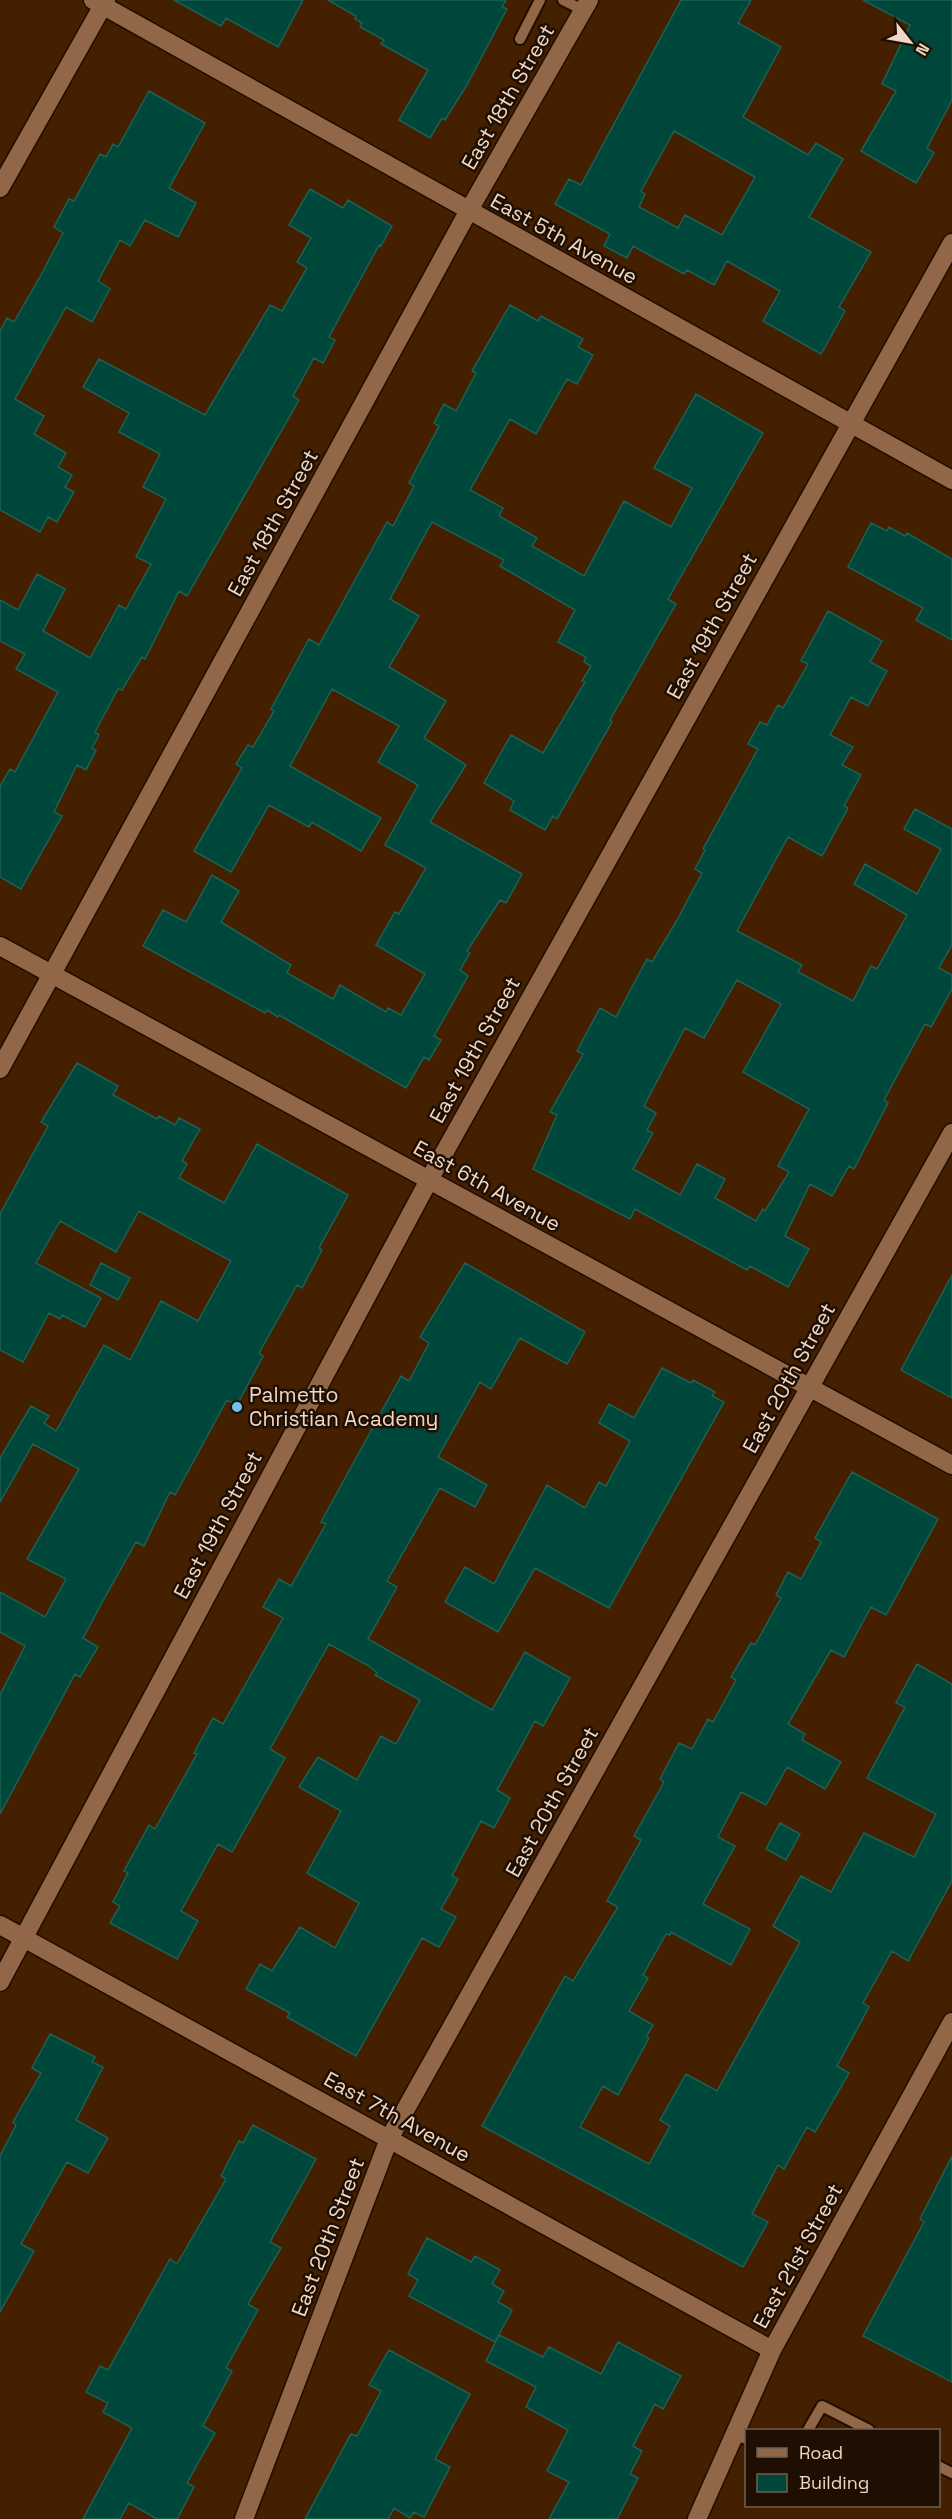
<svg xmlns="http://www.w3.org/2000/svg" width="952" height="2519" viewBox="0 0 952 2519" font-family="'Space Grotesk',sans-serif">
  <rect width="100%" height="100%" fill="#441f00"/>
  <path fill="#00473b" stroke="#1b6255" stroke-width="1.5" fill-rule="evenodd" d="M 174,0 L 303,0 L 278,47 L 226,18 L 221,26 Z
    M 328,0 L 506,0 L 502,7 L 507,9 L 467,85 L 445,120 L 442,118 L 430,138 L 399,120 L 428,70 L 381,44 L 384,40 L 360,27 L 362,23 L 355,19 L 356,16 Z
    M 681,0 L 751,0 L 738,23 L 781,47 L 743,117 L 808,155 L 816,143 L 843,159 L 809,217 L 871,252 L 839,307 L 845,311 L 821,354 L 763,321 L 780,291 L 727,261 L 714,285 L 687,270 L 684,274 L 633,246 L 627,258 L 604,246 L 610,234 L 555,204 L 569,179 L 581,185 ZM 674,131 L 755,177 L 722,235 L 685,215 L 678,228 L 639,207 L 645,194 L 641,191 Z
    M 863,0 L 952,0 L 952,100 L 927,148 L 934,153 L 916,183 L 861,151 L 896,91 L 882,84 L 910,25 Z
    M 149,91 L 205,123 L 169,188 L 196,203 L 178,237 L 145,220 L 130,246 L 120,240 L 98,281 L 110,289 L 92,322 L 66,307 L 15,399 L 44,416 L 34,434 L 66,453 L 58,467 L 72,475 L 65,487 L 74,492 L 57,522 L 48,517 L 40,532 L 0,510 L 0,331 L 7,318 L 14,322 L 41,275 L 63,233 L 54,227 L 69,199 L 74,201 L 100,154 L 106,157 L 113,144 L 118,147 Z
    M 310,189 L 343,208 L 348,200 L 392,226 L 381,246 L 379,245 L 329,337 L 335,340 L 323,363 L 314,358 L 293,396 L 299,400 L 187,596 L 179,591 L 145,659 L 142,657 L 122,690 L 118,689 L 95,732 L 99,735 L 92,748 L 96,750 L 86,770 L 77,765 L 54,812 L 62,816 L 21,889 L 0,877 L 0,786 L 10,769 L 15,772 L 58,692 L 16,669 L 25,654 L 0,641 L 0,600 L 18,610 L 37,574 L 65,589 L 43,631 L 90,658 L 119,605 L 126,609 L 151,564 L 136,557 L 166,499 L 143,487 L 160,454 L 119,432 L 129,413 L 83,387 L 99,359 L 205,415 L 270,305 L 282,311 L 307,268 L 297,262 L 311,238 L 289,225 Z
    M 510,305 L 538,321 L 541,316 L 583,339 L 578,347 L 593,355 L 577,384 L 567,379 L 536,434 L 510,419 L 470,490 L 503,508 L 499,516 L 537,538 L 532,546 L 584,576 L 624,501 L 671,527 L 692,488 L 654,468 L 696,394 L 763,433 L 668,599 L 676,604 L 610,720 L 612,722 L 557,819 L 553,816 L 545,830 L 510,810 L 514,801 L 484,783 L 511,735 L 543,753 L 585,682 L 582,681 L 591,666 L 584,662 L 586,657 L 558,642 L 575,610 L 500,566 L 504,560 L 432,522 L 390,599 L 419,616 L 389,667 L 446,701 L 424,738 L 466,765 L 430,822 L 522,874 L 506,903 L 500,900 L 467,951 L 470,953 L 460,970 L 468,976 L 434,1036 L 441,1040 L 429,1060 L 424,1057 L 406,1088 L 279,1015 L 278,1017 L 267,1010 L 265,1013 L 143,946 L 163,910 L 186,922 L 212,875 L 239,891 L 221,922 L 291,965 L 287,973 L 333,999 L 340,985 L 386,1012 L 388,1008 L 401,1015 L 425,974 L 376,945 L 395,912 L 399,914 L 426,868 L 385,845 L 418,785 L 378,762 L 399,726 L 332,689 L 290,766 L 381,818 L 361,851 L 312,822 L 309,827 L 269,805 L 231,872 L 194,851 L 242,768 L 236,764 L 248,745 L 253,747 L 274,711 L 271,709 L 309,639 L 319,645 L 387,522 L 393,526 L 414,486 L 409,483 L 439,426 L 434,423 L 444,404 L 456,411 L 476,373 L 472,371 Z
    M 871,523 L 887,531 L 889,527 L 905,536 L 907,533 L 952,559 L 952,640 L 916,620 L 923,608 L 848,567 Z
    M 828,611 L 882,641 L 870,662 L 887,671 L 868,706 L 851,697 L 830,735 L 853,747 L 842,765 L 861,775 L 844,806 L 848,808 L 822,856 L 788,837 L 737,931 L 802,965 L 798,972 L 853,1001 L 871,966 L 877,969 L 907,915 L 854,884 L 865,864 L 917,894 L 941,849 L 904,829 L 915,809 L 952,829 L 952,945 L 939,968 L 952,975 L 952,989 L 931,1027 L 925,1024 L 884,1100 L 888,1103 L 854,1169 L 849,1166 L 832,1196 L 810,1184 L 785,1236 L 809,1249 L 788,1287 L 750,1266 L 747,1270 L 635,1209 L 630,1219 L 533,1169 L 557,1115 L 550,1112 L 583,1054 L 577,1051 L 600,1008 L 616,1017 L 647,959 L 652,962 L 676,922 L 702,873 L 695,869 L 705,850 L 703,849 L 758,749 L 748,744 L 760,722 L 767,725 L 778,705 L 783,708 L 808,664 L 801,661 ZM 737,980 L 781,1004 L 743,1072 L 809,1109 L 778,1166 L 789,1172 L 765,1211 L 763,1209 L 756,1221 L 715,1198 L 725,1179 L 697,1164 L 680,1195 L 633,1169 L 653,1133 L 647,1130 L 656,1113 L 644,1106 L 685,1028 L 704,1038 Z
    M 77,1063 L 118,1086 L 113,1095 L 157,1119 L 159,1116 L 175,1125 L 179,1118 L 200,1129 L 182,1161 L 187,1164 L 179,1178 L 224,1203 L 257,1144 L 348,1195 L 319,1248 L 322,1250 L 302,1288 L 297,1285 L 259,1353 L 263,1356 L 237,1405 L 227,1400 L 175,1495 L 170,1492 L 144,1546 L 136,1542 L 104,1599 L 83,1638 L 98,1647 L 80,1677 L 75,1674 L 0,1814 L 0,1695 L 25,1646 L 0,1632 L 0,1592 L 45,1617 L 66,1579 L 27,1559 L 79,1469 L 33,1444 L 0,1502 L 0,1458 L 31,1406 L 49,1416 L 44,1423 L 56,1431 L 104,1345 L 130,1360 L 161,1301 L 198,1321 L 231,1261 L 139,1211 L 116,1252 L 60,1221 L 36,1263 L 101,1298 L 85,1327 L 62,1315 L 60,1319 L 49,1313 L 23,1362 L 0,1350 L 0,1214 L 48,1126 L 41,1122 Z
    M 101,1263 L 130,1278 L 118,1300 L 90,1285 Z
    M 465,1263 L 585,1332 L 567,1364 L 520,1338 L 491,1389 L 480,1382 L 438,1457 L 487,1485 L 475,1507 L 440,1488 L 387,1581 L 397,1587 L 368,1639 L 492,1710 L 525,1652 L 570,1678 L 543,1726 L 535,1721 L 497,1790 L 510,1798 L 494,1828 L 481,1821 L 452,1876 L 458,1879 L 441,1909 L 456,1917 L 439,1947 L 422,1938 L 356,2056 L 287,2017 L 290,2013 L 246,1989 L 260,1964 L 272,1971 L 300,1927 L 335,1948 L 359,1903 L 307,1873 L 341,1811 L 299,1787 L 318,1757 L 357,1780 L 381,1736 L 396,1744 L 420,1700 L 375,1675 L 377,1673 L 369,1666 L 329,1644 L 270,1749 L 285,1758 L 232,1852 L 218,1844 L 181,1911 L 198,1921 L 177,1959 L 110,1923 L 120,1906 L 113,1902 L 128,1873 L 124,1871 L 149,1825 L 155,1829 L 197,1754 L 194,1753 L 213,1718 L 223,1724 L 283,1618 L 263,1607 L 279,1579 L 291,1586 L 326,1524 L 321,1522 L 401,1376 L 409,1381 L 429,1343 L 420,1337 Z
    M 952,1275 L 952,1398 L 901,1370 Z
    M 662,1368 L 691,1383 L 693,1380 L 715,1392 L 712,1396 L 724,1402 L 609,1608 L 535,1568 L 498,1632 L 445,1602 L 465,1567 L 494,1584 L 547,1485 L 585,1508 L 599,1482 L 606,1486 L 630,1441 L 599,1423 L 609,1404 L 634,1418 Z
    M 852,1472 L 938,1519 L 886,1615 L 871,1607 L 844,1657 L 831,1650 L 788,1724 L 805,1734 L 802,1740 L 841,1762 L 825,1789 L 787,1767 L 766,1805 L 741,1792 L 718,1837 L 735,1846 L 703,1904 L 750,1929 L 731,1965 L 671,1932 L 670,1935 L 666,1934 L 643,1975 L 648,1978 L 629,2011 L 653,2025 L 646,2037 L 649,2038 L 618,2095 L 603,2086 L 580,2127 L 649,2164 L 670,2126 L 660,2120 L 686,2074 L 717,2091 L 800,1942 L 773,1926 L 801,1876 L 831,1892 L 864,1833 L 914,1857 L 936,1814 L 867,1778 L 905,1707 L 896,1703 L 917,1664 L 952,1684 L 952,1881 L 908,1961 L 892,1951 L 863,2003 L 869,2007 L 837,2066 L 849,2073 L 815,2132 L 807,2127 L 784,2169 L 778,2165 L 752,2214 L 768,2222 L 743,2267 L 482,2126 L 565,1976 L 573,1981 L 618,1907 L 607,1901 L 641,1840 L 634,1836 L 664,1782 L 660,1779 L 679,1743 L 692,1749 L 708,1719 L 713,1722 L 736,1680 L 731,1677 L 751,1643 L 755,1645 L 781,1598 L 776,1595 L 788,1572 L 801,1579 L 821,1542 L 815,1538 Z
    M 780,1823 L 800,1834 L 786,1860 L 766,1849 Z
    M 50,2034 L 95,2057 L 92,2062 L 103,2067 L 76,2120 L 108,2138 L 88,2173 L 67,2162 L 21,2244 L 34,2251 L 0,2312 L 0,2156 L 16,2125 L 13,2122 L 41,2073 L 32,2068 Z
    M 253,2125 L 316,2159 L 270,2242 L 281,2248 L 248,2304 L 258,2310 L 226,2368 L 232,2371 L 203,2426 L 215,2433 L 187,2483 L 194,2487 L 177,2519 L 157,2519 L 129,2503 L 120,2519 L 83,2519 L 132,2428 L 103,2412 L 108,2403 L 86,2392 L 100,2366 L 108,2370 L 170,2259 L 177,2264 L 226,2179 L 221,2176 L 239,2141 L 243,2143 Z
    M 952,2156 L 952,2382 L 863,2336 L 924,2222 L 920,2219 Z
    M 427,2238 L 471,2262 L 475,2256 L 500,2270 L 492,2284 L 504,2291 L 498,2302 L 512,2310 L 495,2342 L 409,2296 L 418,2280 L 408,2274 Z
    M 499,2335 L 543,2357 L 549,2347 L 601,2374 L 618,2342 L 681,2376 L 663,2409 L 655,2404 L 633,2446 L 642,2451 L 630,2474 L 638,2478 L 617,2519 L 549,2519 L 569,2482 L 547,2471 L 568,2430 L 526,2407 L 536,2387 L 486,2361 Z
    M 389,2350 L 470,2394 L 435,2459 L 450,2467 L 424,2517 L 414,2512 L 410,2518 L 394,2508 L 388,2519 L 305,2519 L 351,2434 L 357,2436 L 381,2391 L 369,2385 Z"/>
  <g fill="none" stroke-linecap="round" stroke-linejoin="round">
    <g stroke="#210d01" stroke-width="14">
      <path id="lane" d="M 563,0 L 583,10
        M 520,39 L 540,0
        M 808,2430 L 822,2406 L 869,2430
        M 735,2434 L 746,2439
        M 938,2466 L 952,2473"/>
    </g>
    <g stroke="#210d01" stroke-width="21">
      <path id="street" d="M 93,0 L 952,480
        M 0,1069 L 468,212 L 589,0
        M 0,1925 L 772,2350
        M 0,1982 L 429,1180 L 952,243
        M 244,2519 L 389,2139 L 952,1133"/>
    </g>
    <g stroke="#210d01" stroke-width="21">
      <path id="secondary" d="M 0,188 L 106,0
        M 0,946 L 952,1465
        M 697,2519 L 772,2350 L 952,2022"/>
    </g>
    <use href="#lane" stroke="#926747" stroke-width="10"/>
    <use href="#street" stroke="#926747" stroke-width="18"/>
    <use href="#secondary" stroke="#926747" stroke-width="18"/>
  </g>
  <circle fill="#70c2f4" stroke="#1f0f03" stroke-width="2" cx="237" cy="1407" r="6"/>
  <g text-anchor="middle" stroke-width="5" stroke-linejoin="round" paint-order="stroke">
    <g font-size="21" fill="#efd7c5" stroke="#1f0f03">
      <text transform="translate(508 97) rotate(-60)" y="7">East 18th Street</text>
      <text transform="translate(564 239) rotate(29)" y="7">East 5th Avenue</text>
      <text transform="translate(273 523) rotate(-61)" y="7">East 18th Street</text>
      <text transform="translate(712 626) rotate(-61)" y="7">East 19th Street</text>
      <text transform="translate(475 1050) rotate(-61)" y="7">East 19th Street</text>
      <text transform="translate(487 1186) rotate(29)" y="7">East 6th Avenue</text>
      <text transform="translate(789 1378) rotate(-61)" y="7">East 20th Street</text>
      <text transform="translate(218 1525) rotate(-62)" y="7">East 19th Street</text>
      <text transform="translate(552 1802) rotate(-61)" y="7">East 20th Street</text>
      <text transform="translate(397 2117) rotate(29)" y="7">East 7th Avenue</text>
      <text transform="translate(328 2237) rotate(-69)" y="7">East 20th Street</text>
      <text transform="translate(798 2256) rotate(-61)" y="7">East 21st Street</text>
    </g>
    <g font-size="21" fill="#efd7c5" stroke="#1f0f03" text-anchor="start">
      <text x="249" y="1402">Palmetto<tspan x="249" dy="24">Christian Academy</tspan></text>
    </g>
  </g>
  <rect x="745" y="2429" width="195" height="78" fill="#1f0f03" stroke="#725f51" stroke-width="1.5"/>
  <rect x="757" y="2448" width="30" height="9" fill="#926747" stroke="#725f51" stroke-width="1.5"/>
  <text x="799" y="2459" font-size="18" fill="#efd7c5">Road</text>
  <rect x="757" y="2474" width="30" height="18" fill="#00473b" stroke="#725f51" stroke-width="1.5"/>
  <text x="799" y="2489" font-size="18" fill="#efd7c5">Building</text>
  <g transform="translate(910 42) rotate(121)" stroke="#1f0f03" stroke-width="4.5" paint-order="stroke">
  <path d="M0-4.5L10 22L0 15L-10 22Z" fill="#efd7c5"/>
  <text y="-9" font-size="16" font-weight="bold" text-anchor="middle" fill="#efd7c5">N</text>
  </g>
</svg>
